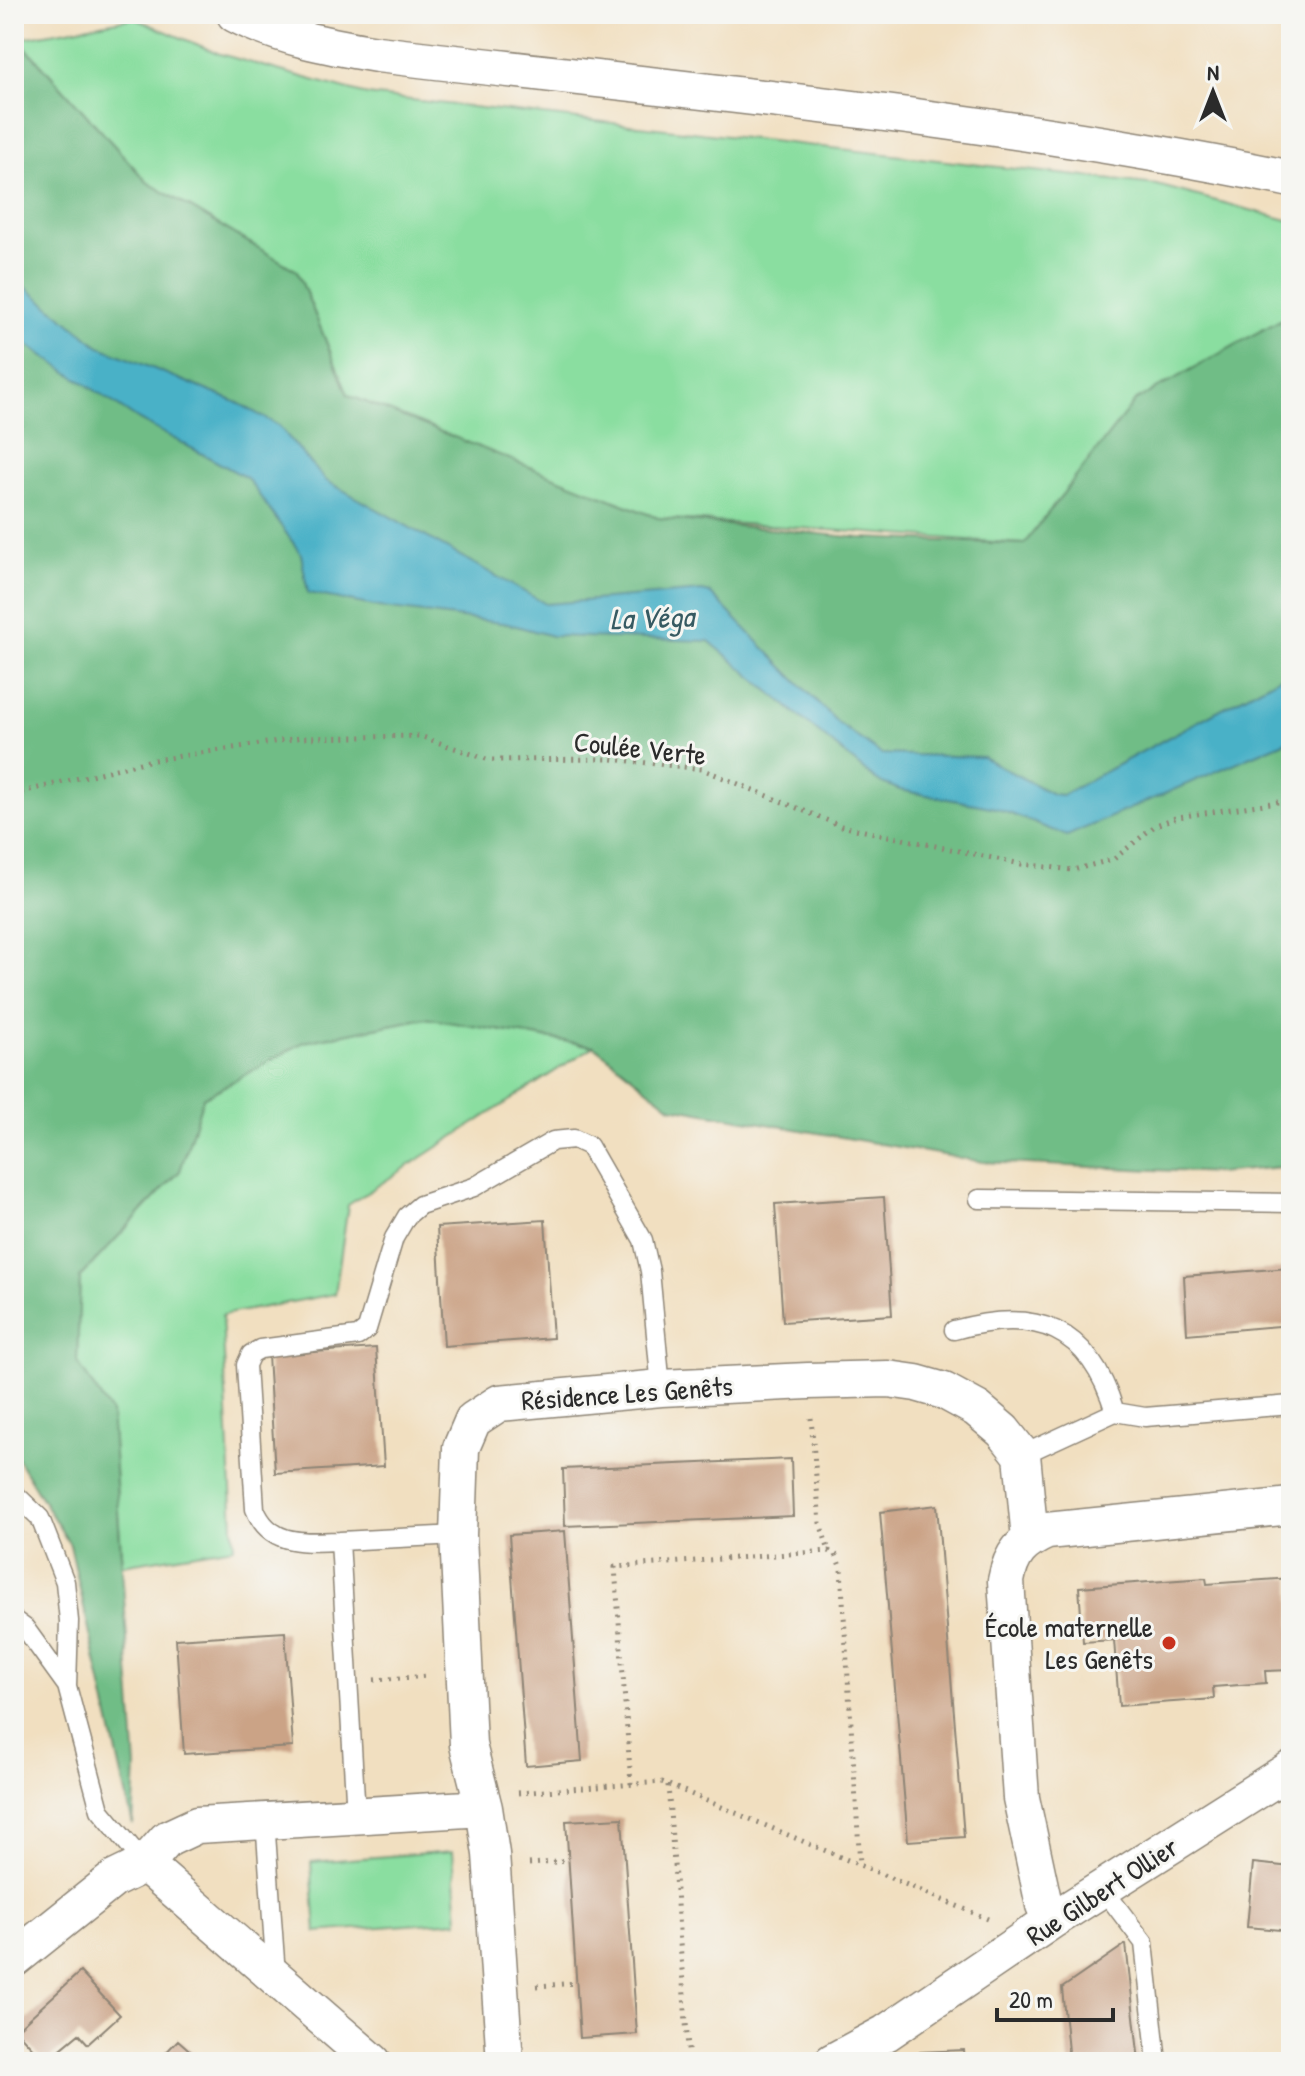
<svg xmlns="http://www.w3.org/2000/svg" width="1305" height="2076" viewBox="0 0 1305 2076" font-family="'Patrick Hand',sans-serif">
  <rect width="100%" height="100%" fill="#f6f6f2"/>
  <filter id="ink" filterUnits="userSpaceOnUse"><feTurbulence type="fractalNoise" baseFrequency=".0125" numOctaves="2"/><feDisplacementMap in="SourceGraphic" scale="16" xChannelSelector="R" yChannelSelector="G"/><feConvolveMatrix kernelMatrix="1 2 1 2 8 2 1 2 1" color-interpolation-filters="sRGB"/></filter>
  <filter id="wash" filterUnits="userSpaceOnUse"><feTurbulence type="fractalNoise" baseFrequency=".006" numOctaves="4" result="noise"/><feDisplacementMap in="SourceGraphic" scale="32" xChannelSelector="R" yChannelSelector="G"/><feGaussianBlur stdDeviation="1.8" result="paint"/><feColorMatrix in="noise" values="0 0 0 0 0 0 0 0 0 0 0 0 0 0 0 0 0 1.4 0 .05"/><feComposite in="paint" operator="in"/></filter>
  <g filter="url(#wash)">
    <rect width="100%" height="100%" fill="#f1dfc0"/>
    <path fill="#8adea0" stroke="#5a8466" stroke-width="2" d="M 134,18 L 220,54 L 367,95 L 1157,185 L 1291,221 L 1291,314 L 1135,401 L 1024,544 L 658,518 L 348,395 L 297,271 L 147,182 L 18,39 Z
      M 425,1018 L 594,1046 L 348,1205 L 335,1294 L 222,1315 L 234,1547 L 122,1565 L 111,1413 L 77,1362 L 80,1277 L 180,1171 L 203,1098 L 304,1042 Z
      M 453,1851 L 458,1921 L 316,1932 L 311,1862 Z"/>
    <path fill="#6fbd86" stroke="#4d7458" stroke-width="2" d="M 14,38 L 18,39 L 147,182 L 297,271 L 348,395 L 658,518 L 860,538 L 1024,544 L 1135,401 L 1291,314 L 1291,1166 L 1218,1173 L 983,1162 L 671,1107 L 594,1046 L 425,1018 L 304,1042 L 203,1098 L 180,1171 L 80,1277 L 77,1362 L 111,1413 L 136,1767 L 133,1825 L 70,1545 L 14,1453 Z"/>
    <path fill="#49b1c7" stroke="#3a6e79" stroke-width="2" d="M 14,278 L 100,347 L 238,403 L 279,426 L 325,480 L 546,604 L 702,591 L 710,593 L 839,724 L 881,754 L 983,757 L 1052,794 L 1062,795 L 1291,671 L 1291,739 L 1067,836 L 996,808 L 900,790 L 877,781 L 709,641 L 552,636 L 509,624 L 384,608 L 308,593 L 301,554 L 247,478 L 139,420 L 14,336 Z"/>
    <g id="blocks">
      <path fill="#cba386" d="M 884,1197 L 892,1315 L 783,1322 L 775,1204 Z
        M 545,1220 L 553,1338 L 444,1346 L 437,1227 Z
        M 1289,1268 L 1291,1325 L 1187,1334 L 1184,1276 Z
        M 376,1348 L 384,1466 L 275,1473 L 268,1355 Z
        M 791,1459 L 793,1516 L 565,1526 L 563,1469 Z
        M 937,1505 L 964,1837 L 908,1841 L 880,1512 Z
        M 565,1531 L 582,1761 L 526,1766 L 509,1535 Z
        M 1206,1578 L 1207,1584 L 1291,1578 L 1291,1670 L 1265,1671 L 1266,1683 L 1213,1687 L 1214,1699 L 1119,1706 L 1114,1640 L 1083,1642 L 1079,1587 Z
        M 285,1632 L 293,1747 L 184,1754 L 176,1639 Z
        M 622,1818 L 637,2034 L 580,2038 L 566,1821 Z
        M 1253,1863 L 1291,1867 L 1291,1931 L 1247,1927 Z
        M 1126,1944 L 1139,2062 L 1069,2062 L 1062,1988 Z
        M 80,1972 L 120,2015 L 88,2044 L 79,2034 L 45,2062 L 16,2030 Z
        M 178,2040 L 203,2062 L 157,2062 Z
        M 964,2050 L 965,2062 L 921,2062 L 920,2052 Z"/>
    </g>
  </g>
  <g filter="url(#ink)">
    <use href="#blocks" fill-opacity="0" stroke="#8e8576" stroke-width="2"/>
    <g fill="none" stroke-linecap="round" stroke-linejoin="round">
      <g stroke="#8e8576" stroke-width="21">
        <path id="lane" d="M 979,1199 L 1291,1203
          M 954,1330 C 1036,1307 1089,1326 1115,1412 L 1145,1417 L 1291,1405
          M 1022,1455 L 1115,1412
          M 14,1493 L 40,1518 L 65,1582 L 69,1621 L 67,1686 L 100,1810 L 145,1864
          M 340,1541 C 305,1542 270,1547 255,1509 L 246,1365 L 251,1354 L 260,1349 L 358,1336 L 367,1329 L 394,1238 L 407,1216 L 420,1205 L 474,1187 L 553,1141 L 574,1139 L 589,1146 L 643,1240 L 650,1271 L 661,1388
          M 14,1620 L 25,1628 L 67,1686
          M 356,1815 L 340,1541 L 458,1535
          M 265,1820 L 276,1975
          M 1103,1889 L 1144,1943 L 1157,2062"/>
      </g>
      <g stroke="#8e8576" stroke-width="39">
        <path id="street" d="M 235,14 C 279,37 328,46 377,54 C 682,90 990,117 1291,179
          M 484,1808 L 468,1745 L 458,1535 L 461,1448 L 473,1420 L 499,1403 L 661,1388 L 808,1381 L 888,1379 L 916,1383 L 944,1391 L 977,1409 L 1003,1431 L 1022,1455 L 1030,1539
          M 145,1864 L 373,2062
          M 1051,1921 L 1044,1905 L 1021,1798 L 1006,1581 C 1011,1553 1022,1542 1047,1531 L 1291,1506
          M 14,1959 L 114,1879 L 145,1864 L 167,1839 L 197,1825 L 484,1808 L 491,1854 L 505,2062
          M 832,2062 L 886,2033 L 1051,1921 L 1291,1769"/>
      </g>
      <path stroke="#8e8576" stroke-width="5" stroke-dasharray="2 6" stroke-linecap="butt" d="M 14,794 L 148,761 L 299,738 L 420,736 L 489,760 L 611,759 L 702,769 L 841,826 L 1021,864 L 1073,870 L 1114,859 L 1156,825 L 1178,817 L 1291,800
        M 811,1418 L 820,1523 L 829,1551
        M 374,1680 L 428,1676
        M 631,1784 L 615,1567 L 829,1551 L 836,1555 L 841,1569 L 860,1864
        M 668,1785 L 689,2062
        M 518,1793 L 662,1782 L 988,1919
        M 529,1864 L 569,1861
        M 537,1986 L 577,1983"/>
      <use href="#lane" stroke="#fff" stroke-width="18"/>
      <use href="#street" stroke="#fff" stroke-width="36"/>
    </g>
  </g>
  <circle fill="#c8321e" stroke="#f6f6f2" stroke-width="3" cx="1169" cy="1643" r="8"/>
  <g text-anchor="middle" stroke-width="6" stroke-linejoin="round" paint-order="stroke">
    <g font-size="28" fill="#2b2b2b" stroke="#f6f6f2">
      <text transform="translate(640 748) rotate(6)" y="10">Coulée Verte</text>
      <text transform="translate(627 1393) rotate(-4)" y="10">Résidence Les Genêts</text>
      <text transform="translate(1102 1891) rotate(-33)" y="10">Rue Gilbert Ollier</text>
    </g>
    <g font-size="28" fill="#2b2b2b" stroke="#f6f6f2" text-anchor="end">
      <text x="1153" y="1637">École maternelle<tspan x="1153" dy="32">Les Genêts</tspan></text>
    </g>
    <g font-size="30" font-style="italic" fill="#365a62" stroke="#f6f6f2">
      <text transform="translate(652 618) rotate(-2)" y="10">La Véga</text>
    </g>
  </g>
  <rect width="1305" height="2076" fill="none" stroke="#f6f6f2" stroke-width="48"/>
  <g transform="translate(1213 92)" stroke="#f6f6f2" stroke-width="6" paint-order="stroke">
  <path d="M0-6L14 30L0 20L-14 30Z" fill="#2b2b2b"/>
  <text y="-12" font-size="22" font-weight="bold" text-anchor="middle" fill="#2b2b2b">N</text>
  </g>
  <path d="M997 2008v12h116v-12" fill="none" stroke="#2b2b2b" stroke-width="4"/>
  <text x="1009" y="2008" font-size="24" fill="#2b2b2b" stroke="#f6f6f2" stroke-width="6" paint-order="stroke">20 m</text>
</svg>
